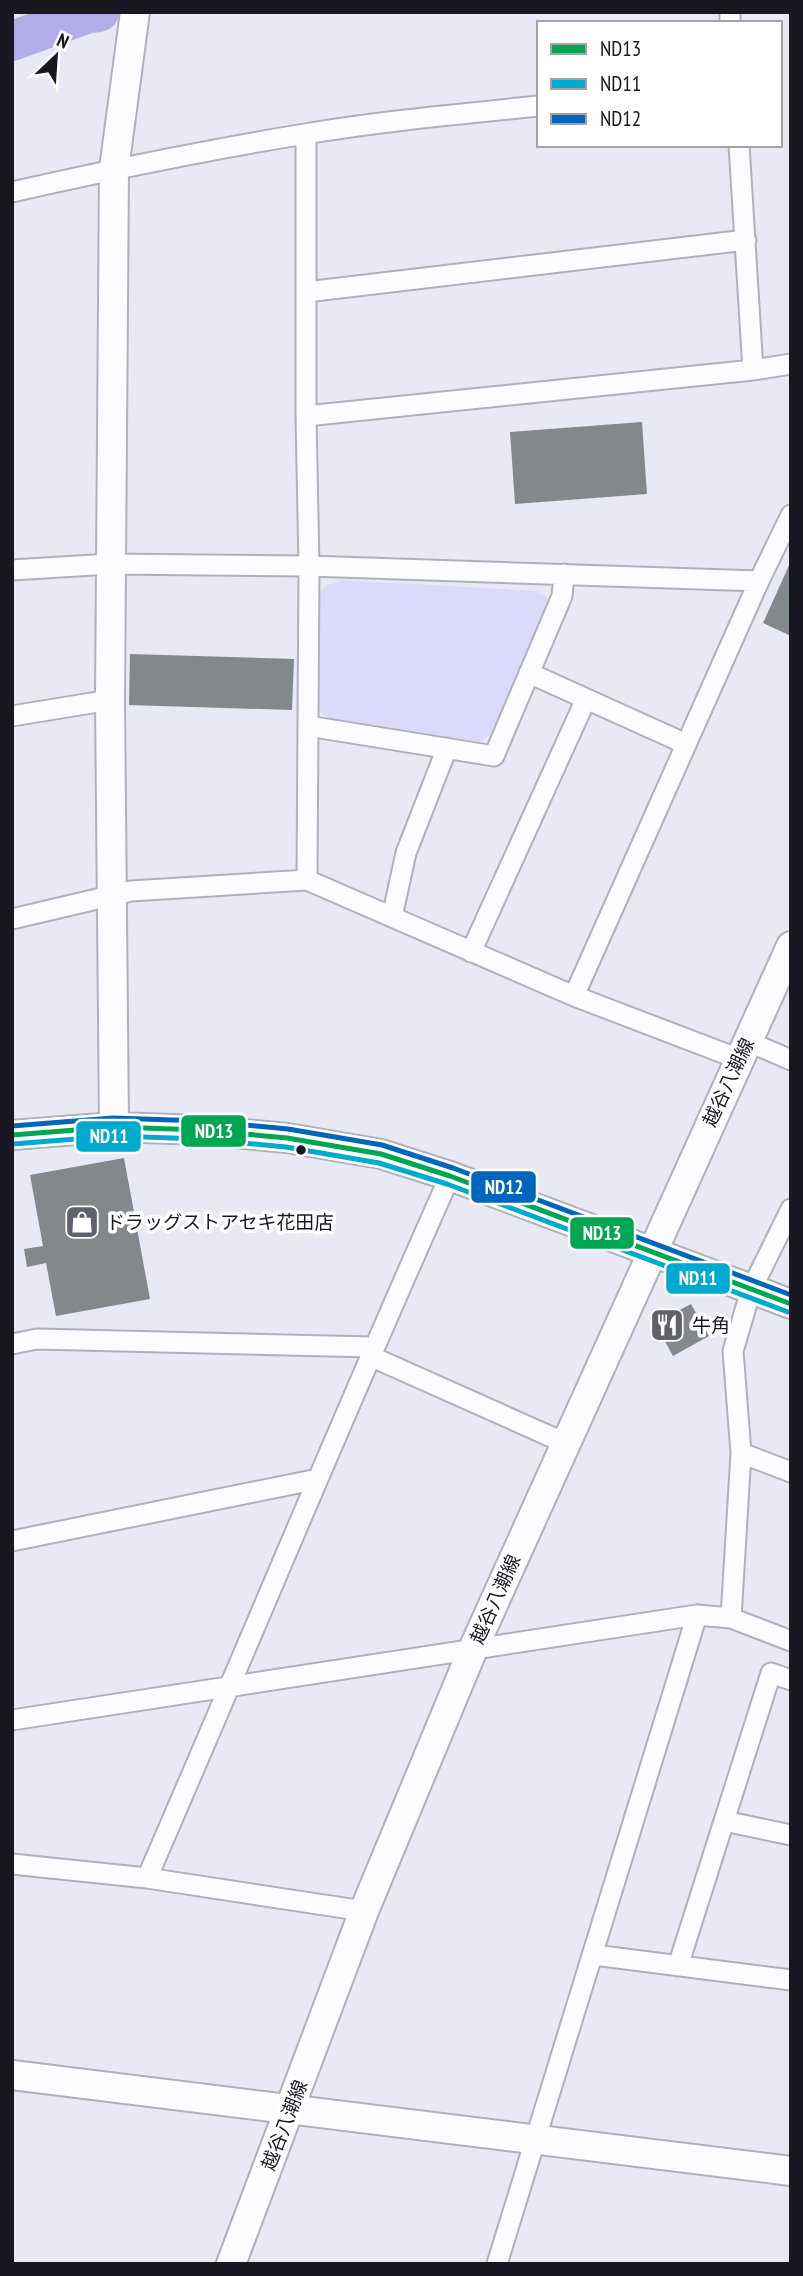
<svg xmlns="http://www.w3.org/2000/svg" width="803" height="2276" viewBox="0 0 803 2276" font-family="'PT Sans Narrow','Noto Sans JP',sans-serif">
  <rect width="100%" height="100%" fill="#e9e9f6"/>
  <path fill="#dbdafa" d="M 344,580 L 536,591 L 548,598 L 549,608 L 490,735 L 482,741 L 470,742 L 327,718 L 320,712 L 317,698 L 318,594 L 327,585 Z"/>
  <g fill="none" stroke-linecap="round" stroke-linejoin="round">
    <path stroke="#b2ace8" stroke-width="40" d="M 12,41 L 89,13 L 99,12"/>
  </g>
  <path fill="#83888b" d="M 642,422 L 647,494 L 515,504 L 510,432 Z
    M 791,561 L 791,636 L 763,623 Z
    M 130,654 L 294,659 L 292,710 L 129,705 Z
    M 124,1158 L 150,1299 L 56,1316 L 46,1263 L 27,1267 L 24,1249 L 43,1246 L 30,1175 Z
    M 691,1304 L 709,1336 L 673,1356 L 655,1323 Z"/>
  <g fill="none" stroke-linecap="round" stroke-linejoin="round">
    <g stroke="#b0b0bc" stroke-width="23">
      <path id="street" d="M 730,12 L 730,23
        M 306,134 L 306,416 L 309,566 L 307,880
        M 739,145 L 753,370
        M 12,192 C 109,170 207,150 305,134 C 383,121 461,114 539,106
        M 306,292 L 746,240
        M 306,416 L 753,370 L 791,364
        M 12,570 L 110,564 L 309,566 L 759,581
        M 529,673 L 686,744
        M 12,716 L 110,700
        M 308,726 L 494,756 L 562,596 L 564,574
        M 392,917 L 406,853 L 447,748
        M 12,919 L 131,891 L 307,880 L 574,996 L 739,1059
        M 471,952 L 586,699
        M 574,996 L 759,581 L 791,515
        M 747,1041 L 791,1060
        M 12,1344 L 37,1339 L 373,1347
        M 370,1356 L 565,1443
        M 741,1453 L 791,1472
        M 12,1541 L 318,1479
        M 731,1618 L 741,1453 L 733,1351 L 751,1290 L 791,1209
        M 12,1720 L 697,1615 L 731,1618 L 791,1641
        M 724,1821 L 791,1835
        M 12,1864 L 147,1878 L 364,1911
        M 147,1878 C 249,1644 346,1408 450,1176
        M 594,1955 L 791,1980
        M 678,1966 L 771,1673 L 791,1680
        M 497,2264 L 697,1615"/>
    </g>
    <g stroke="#b0b0bc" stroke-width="32">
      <path id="secondary" d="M 114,1127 L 110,700 L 114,169 L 135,12
        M 12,1135 L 114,1127 L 202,1130 L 287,1138 L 381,1154 L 450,1176 L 791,1304
        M 12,2075 L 791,2171
        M 231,2264 L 364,1911 L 473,1649 L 791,946"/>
    </g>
    <use href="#street" stroke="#fcfcfe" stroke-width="19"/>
    <use href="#secondary" stroke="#fcfcfe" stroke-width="28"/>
    <g stroke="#fff" stroke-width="10">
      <path id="bus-1" d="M 12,1135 L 114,1127 L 202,1130 L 287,1138 L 381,1154 L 450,1176 L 791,1304"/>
    </g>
    <g stroke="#fff" stroke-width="10">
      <path id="bus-2" d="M 13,1144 L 114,1136 L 201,1139 L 286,1147 L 379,1163 L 447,1184 L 788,1312"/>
    </g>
    <g stroke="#fff" stroke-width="10">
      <path id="bus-3" d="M 12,1126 L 113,1118 L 202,1121 L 288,1129 L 382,1145 L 453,1168 L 791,1295"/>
    </g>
    <use href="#bus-1" stroke="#00a651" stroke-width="5"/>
    <use href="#bus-2" stroke="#00a9ce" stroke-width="5"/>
    <use href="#bus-3" stroke="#0065bd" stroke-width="5"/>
  </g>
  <defs>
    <g id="shop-square" transform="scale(1.75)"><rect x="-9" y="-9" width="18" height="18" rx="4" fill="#61606c" stroke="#fff"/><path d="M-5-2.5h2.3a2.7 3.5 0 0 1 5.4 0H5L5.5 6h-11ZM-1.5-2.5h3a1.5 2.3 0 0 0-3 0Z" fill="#fff"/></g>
    <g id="restaurant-square" transform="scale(1.75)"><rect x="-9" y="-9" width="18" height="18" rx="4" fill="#61606c" stroke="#fff"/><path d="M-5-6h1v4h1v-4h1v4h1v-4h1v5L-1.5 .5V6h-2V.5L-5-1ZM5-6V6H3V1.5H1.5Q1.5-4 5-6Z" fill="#fff"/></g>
  </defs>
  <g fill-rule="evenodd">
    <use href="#shop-square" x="82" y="1222"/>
    <use href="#restaurant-square" x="667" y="1325"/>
  </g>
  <circle fill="#181722" stroke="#fff" stroke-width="2.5" cx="301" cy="1150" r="6"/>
  <g text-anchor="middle" stroke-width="7" stroke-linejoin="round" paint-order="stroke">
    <g font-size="19" fill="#181722" stroke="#fff">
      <text transform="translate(728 1082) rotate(-65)" y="7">越谷八潮線</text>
      <text transform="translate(495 1599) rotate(-66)" y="7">越谷八潮線</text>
      <text transform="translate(284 2125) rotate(-69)" y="7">越谷八潮線</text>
    </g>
    <g font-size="19" fill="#181722" stroke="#fff" text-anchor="start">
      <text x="106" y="1229">ドラッグストアセキ花田店</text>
      <text x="692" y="1332">牛角</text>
    </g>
  </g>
  <g stroke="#fff" stroke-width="2.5">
    <rect x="180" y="1114" width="67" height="34" rx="7" fill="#00a651"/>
    <rect x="75" y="1120" width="67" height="33" rx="7" fill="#00a9ce"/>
    <rect x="470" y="1170" width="67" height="34" rx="7" fill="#0065bd"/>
    <rect x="569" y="1216" width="66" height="34" rx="7" fill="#00a651"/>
    <rect x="665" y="1262" width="66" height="33" rx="7" fill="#00a9ce"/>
  </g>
  <g font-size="19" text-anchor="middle" font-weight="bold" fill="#fff">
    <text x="214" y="1138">ND13</text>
    <text x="109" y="1143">ND11</text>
    <text x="504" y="1194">ND12</text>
    <text x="602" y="1240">ND13</text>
    <text x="698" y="1285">ND11</text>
  </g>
  <rect width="803" height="2276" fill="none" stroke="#181722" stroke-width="28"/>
  <rect x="537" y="21" width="245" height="126" fill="#ffffff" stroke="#a3a2a7" stroke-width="2"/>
  <rect x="551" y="44" width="35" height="10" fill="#00a651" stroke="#a3a2a7" stroke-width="2"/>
  <text x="600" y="56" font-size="21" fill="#181722">ND13</text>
  <rect x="551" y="79" width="35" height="10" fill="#00a9ce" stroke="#a3a2a7" stroke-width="2"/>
  <text x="600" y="91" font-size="21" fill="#181722">ND11</text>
  <rect x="551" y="114" width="35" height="10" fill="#0065bd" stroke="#a3a2a7" stroke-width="2"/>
  <text x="600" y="126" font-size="21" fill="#181722">ND12</text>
  <g transform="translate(56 56) rotate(25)" stroke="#ffffff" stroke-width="5" paint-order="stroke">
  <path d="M0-5L12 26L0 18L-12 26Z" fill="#181722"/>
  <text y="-10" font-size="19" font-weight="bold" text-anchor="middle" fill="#181722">N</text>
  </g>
</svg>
